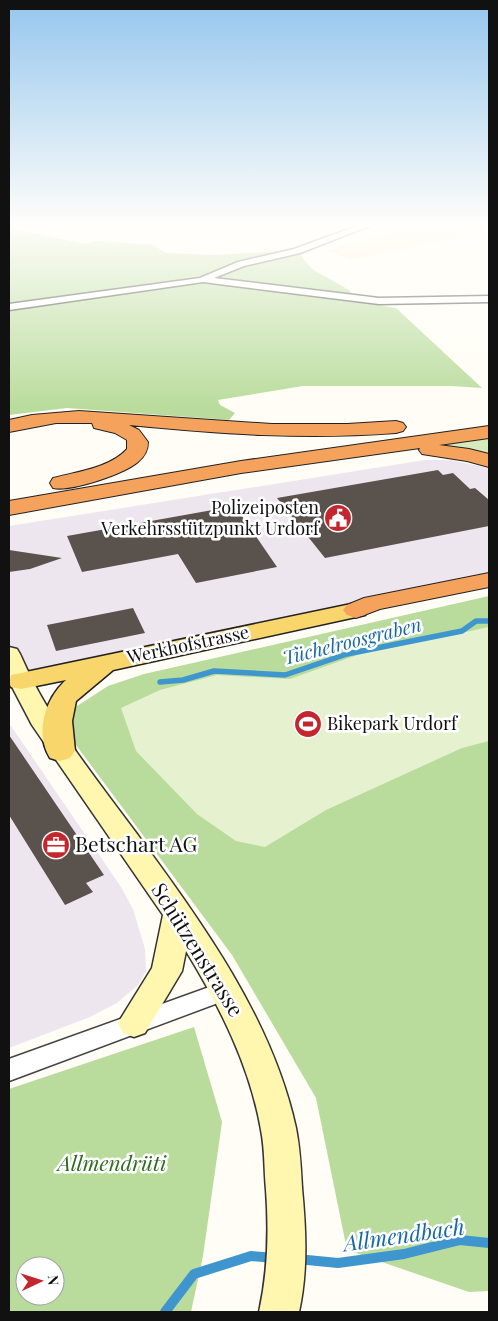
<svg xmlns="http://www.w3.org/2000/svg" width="498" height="1321" viewBox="0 0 498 1321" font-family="'Playfair Display',serif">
  <rect width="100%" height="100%" fill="#fffdf5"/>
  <path fill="#eee6ef" d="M 425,460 L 450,460 L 489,468 L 489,574 L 9,679 L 9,526 Z
    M 9,723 L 121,887 L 133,909 L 145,949 L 146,971 L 138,985 L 117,1003 L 90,1017 L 9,1048 Z"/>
  <path fill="#f6f3d4" d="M 423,223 L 459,231 L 463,237 L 351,260 L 326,250 Z"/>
  <path fill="#d5ebbd" d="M 489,439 L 489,456 L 440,445 Z"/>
  <path fill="#b9dc9c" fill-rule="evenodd" d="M 9,228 L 85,244 L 97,241 L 153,245 L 166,253 L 216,255 L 296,250 L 312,269 L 349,290 L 358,302 L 396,308 L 482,388 L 452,386 L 303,386 L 218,400 L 220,405 L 235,413 L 229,420 L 67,408 L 9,415 Z
    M 489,596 L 489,1291 L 469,1292 L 347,1250 L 316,1098 L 232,955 L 70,737 L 71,710 L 108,686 L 144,674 Z
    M 194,1027 L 222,1122 L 203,1256 L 191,1312 L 9,1312 L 9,1089 ZM 25,1266 L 55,1266 L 55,1296 L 25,1296 Z"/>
  <path fill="#e6f2cf" d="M 489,627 L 489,741 L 462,748 L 326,810 L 265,847 L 236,841 L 197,814 L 136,751 L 121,708 L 160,690 L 217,675 L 290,679 L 357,655 Z"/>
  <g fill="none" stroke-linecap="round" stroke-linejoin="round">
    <path stroke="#3f96cf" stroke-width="5.5" d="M 160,682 L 183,680 L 214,671 L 285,675 L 347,654 L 462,631 L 476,621 L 489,621"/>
    <path stroke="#3f96cf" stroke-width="10" d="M 297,1259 L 338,1263 L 404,1254 L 460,1240 L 489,1243
      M 165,1312 L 194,1274 L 251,1256 L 274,1258"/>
  </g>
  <path fill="#5a524d" d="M 438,470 L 443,475 L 453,473 L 470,489 L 475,488 L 489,500 L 489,526 L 325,558 L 277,498 Z
    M 235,506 L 277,567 L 196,583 L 178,554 L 82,572 L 67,536 Z
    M 9,550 L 62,558 L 30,569 L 9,572 Z
    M 133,608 L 145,633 L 56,651 L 47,625 Z
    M 9,735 L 104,875 L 86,883 L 93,892 L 65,905 L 9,815 Z"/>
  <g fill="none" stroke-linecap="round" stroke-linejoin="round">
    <g stroke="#444" stroke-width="3">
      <path id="minor" d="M 365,223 L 377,223 L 300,253 L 244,266 L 214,278 L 379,298 L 489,296 L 489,302 L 379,304 L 203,282 L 9,310 L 9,304 L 200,278 L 238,262 L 294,249 Z
        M 226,981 L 234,983 L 237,990 L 234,997 L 9,1081 L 9,1059 Z"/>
    </g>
    <g stroke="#333" stroke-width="3">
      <path id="secondary" d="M 9,647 L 17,649 L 20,654 C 49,721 94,776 137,834 C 202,923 272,1018 296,1128 C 300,1148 301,1168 302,1188 C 306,1230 308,1271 299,1312 L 259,1312 C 268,1271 269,1232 266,1190 C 264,1170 265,1150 261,1130 C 250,1066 219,1005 186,951 L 182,971 L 145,1033 L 134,1037 L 123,1033 L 118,1023 L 152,968 L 163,915 L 32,725 L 9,681 Z"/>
    </g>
    <g stroke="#222" stroke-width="3">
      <path id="primary" d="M 356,603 L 365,605 L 368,610 L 365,615 L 113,670 L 76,701 L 72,721 L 75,751 L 70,758 L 60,761 L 50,758 C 34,732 46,698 66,680 L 21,689 L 11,687 L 9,683 L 11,675 L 21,673 Z"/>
    </g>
    <g stroke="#222" stroke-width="2">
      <path id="motorway" d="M 79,411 L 272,424 L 347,424 L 396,421 L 403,423 L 406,427 L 403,431 L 396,433 C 306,440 219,434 129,425 L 139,430 L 148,442 C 148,450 145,456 138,462 C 124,474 71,492 53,488 L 50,483 L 53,478 C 76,472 110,468 127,449 L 127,440 L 115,433 L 94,428 L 92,423 L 56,423 L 9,432 L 9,420 L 32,415 Z
        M 489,426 L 489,438 L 439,445 L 469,449 L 489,454 L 489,467 L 467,461 L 422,454 L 419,450 L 420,448 L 241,473 L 9,515 L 9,501 L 241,461 Z
        M 489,573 L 489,587 L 380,609 L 356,618 L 347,615 L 343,610 L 347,605 L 364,598 Z"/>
    </g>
    <use href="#minor" fill="#fff" fill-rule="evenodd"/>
    <use href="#secondary" fill="#fff6b0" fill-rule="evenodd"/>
    <use href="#primary" fill="#f9d66b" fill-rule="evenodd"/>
    <use href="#motorway" fill="#f5a25d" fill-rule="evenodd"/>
  </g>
  <linearGradient id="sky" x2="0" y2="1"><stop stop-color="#95c6ee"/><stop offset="0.55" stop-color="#fffefa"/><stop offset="1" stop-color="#fffefa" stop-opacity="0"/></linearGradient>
  <rect width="498" height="408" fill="url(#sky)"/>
  <defs>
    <g id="civic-disc" transform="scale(1.4375)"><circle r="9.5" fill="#c4262e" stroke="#fff"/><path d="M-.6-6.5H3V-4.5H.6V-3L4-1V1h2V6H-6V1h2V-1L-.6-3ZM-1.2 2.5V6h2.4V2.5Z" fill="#fff"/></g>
    <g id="stadium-disc" transform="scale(1.4375)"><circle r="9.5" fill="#c4262e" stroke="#fff"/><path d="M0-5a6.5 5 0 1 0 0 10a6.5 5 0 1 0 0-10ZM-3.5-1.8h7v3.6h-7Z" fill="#fff"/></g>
    <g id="office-disc" transform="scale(1.4375)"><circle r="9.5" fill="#c4262e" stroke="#fff"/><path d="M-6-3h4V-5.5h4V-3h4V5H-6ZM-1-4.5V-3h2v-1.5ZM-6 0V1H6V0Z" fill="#fff"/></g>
  </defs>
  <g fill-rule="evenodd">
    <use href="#civic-disc" x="338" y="518"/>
    <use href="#stadium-disc" x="308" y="724"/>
    <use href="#office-disc" x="56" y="845"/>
  </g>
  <g text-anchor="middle" stroke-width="5" stroke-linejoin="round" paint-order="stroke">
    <g font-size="18" fill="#111" stroke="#fff" text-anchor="end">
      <text x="319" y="514">Polizeiposten<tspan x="319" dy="21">Verkehrsstützpunkt Urdorf</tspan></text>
      <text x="327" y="730" text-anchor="start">Bikepark Urdorf</text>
    </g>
    <g font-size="18" fill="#111" stroke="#fff">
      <text transform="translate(188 645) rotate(-12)" y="6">Werkhofstrasse</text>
    </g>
    <g font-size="19" font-style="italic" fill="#1768a6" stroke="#fff">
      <text transform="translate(352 641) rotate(-14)" y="7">Tüchelroosgraben</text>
    </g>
    <g font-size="21" fill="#111" stroke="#fff" text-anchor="start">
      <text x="75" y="852">Betschart AG</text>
    </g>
    <g font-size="21" fill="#111" stroke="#fff">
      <text transform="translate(197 950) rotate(58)" y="7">Schützenstrasse</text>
    </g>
    <g font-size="21" font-style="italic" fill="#2f6b1f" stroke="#fff">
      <text x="112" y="1171">Allmendrüti</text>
    </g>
    <g font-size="22" font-style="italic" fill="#1768a6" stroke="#fff">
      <text transform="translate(404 1235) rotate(-8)" y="8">Allmendbach</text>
    </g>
  </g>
  <rect width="498" height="1321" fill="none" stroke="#111111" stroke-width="20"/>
  <g transform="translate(40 1281) rotate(86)"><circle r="24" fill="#ffffff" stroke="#a0a0a0"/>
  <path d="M0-4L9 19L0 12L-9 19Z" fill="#c4262e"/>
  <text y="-8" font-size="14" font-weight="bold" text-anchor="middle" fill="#111111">N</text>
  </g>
</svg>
